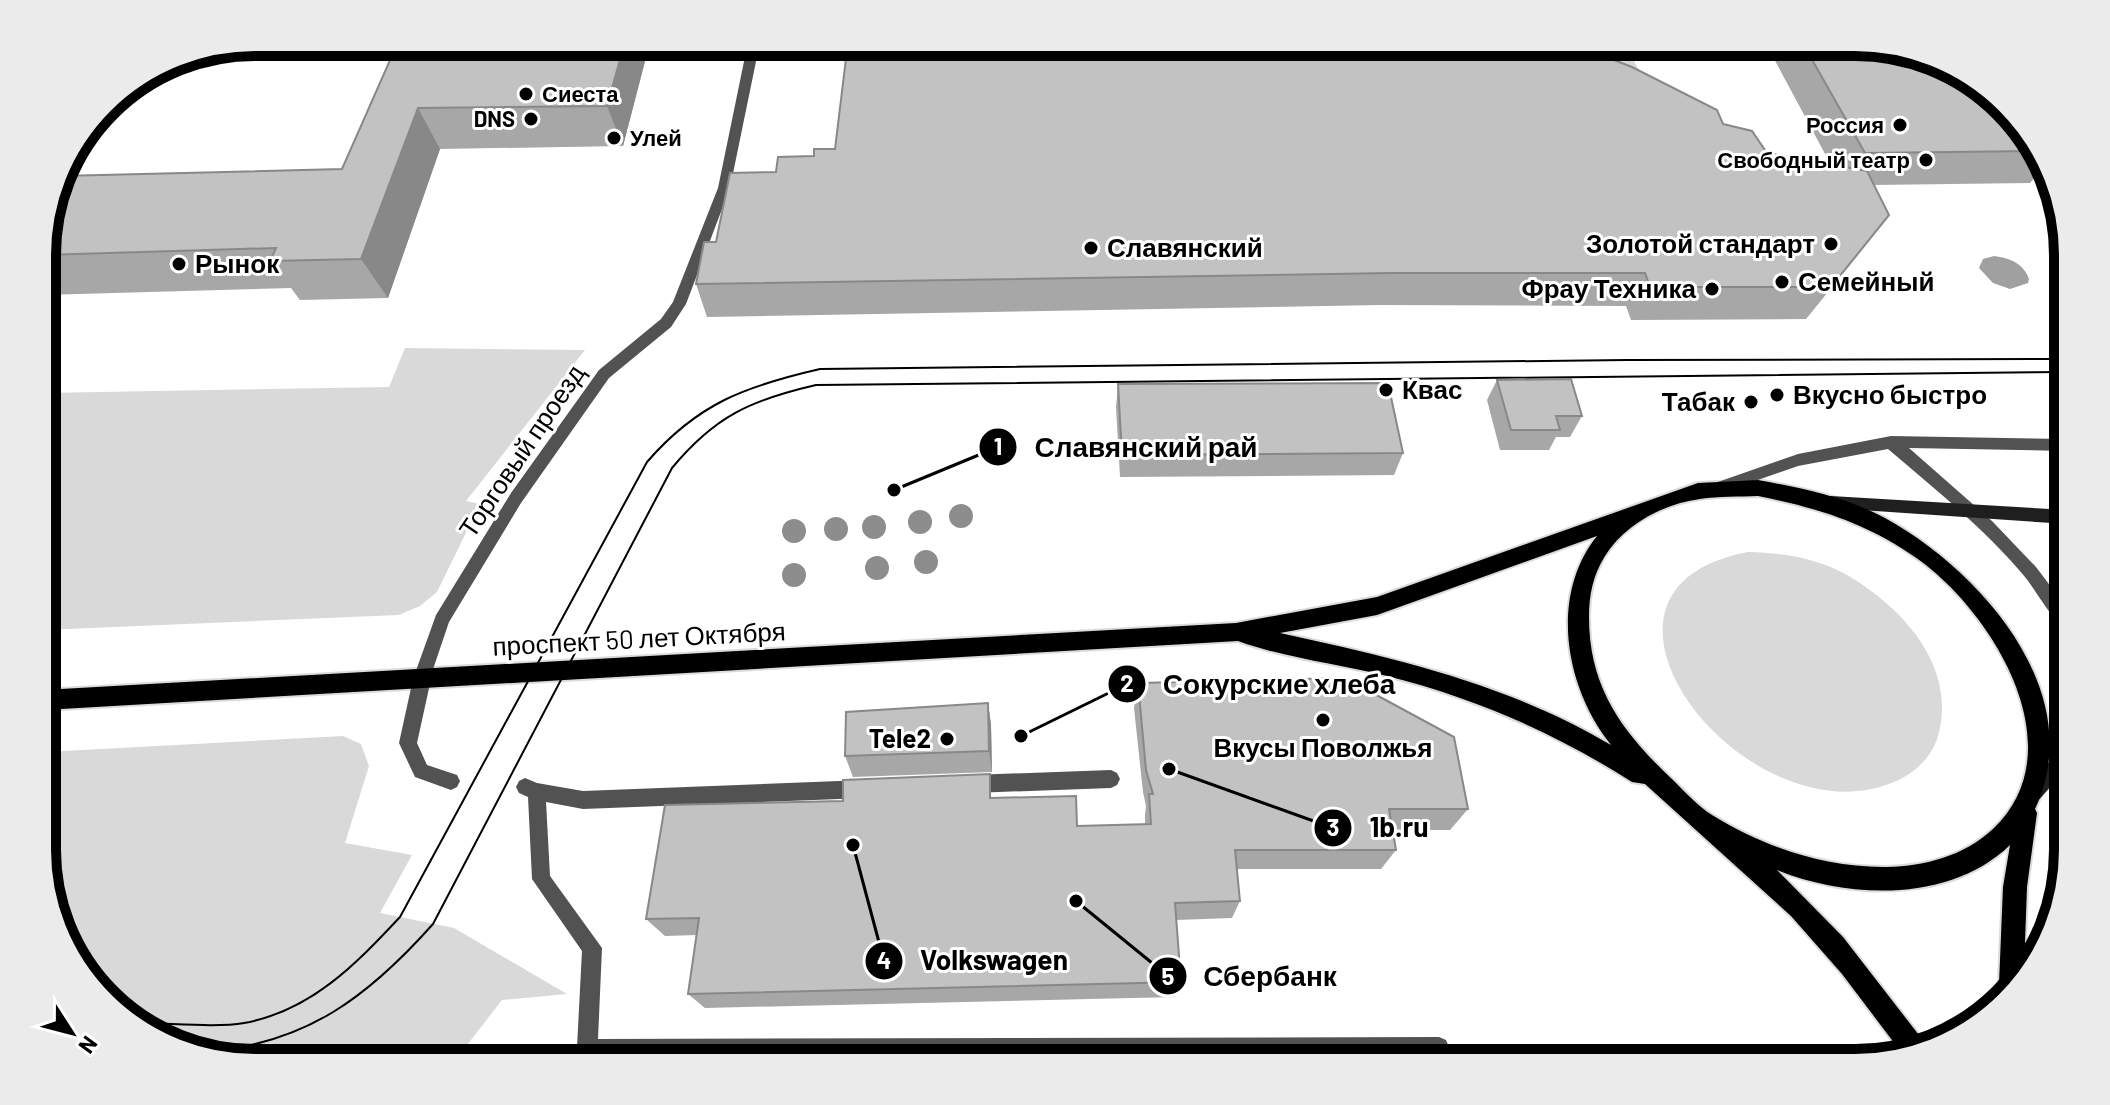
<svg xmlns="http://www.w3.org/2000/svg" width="2110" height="1105" viewBox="0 0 2110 1105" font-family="Barlow,sans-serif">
  <rect width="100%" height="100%" fill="#fff"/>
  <path fill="#d9d9d9" d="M 1500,42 L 1625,42 L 1639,71 Z
    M 405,348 L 585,350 L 466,501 L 480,504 L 437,592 L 420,606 L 399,615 L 43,630 L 43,393 L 389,387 Z
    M 1748,552 C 1785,553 1821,559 1852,578 C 1906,611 1957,669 1938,736 C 1932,757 1914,774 1894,782 C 1749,844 1545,590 1748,552 Z
    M 343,736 L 361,744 L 369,766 L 345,843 L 412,855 L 380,913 L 454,928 L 567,994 L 502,1000 L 464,1049 L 443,1063 L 255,1063 L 160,1041 L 86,979 L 44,879 L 44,752 Z"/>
  <path fill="#a0a0a0" d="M 1994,256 C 2010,258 2023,263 2029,279 L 2028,283 L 2010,289 L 1993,283 L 1979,268 L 1983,259 Z"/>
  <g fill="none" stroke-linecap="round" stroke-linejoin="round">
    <g stroke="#dbdbdb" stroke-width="4">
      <path id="primary" d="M 1758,480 C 1801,488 1846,497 1885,518 C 1980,570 2090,693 2035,809 L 2037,813 L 2027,887 L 2024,970 L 2003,993 L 1999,984 L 2003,887 L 2010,845 C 1950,903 1849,899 1777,870 L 1843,937 L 1922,1039 L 1924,1044 L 1901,1052 L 1842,974 L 1791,916 L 1645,784 L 1632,782 C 1555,733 1475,698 1387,676 C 1338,664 1285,658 1238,641 L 44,710 L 43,690 L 1236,623 L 1377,597 L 1698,483 ZM 1758,496 C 1819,508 1870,524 1922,562 C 1995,617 2076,750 1993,829 C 1964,856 1925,866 1887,867 C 1825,868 1764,847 1712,815 C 1698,806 1685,792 1674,781 C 1623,733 1589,689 1589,617 C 1589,595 1593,575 1605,556 C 1625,524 1663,504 1700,499 C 1719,496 1739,497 1758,496 ZM 1597,536 C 1549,596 1565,688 1611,745 C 1508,684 1395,658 1280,633 L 1377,615 Z"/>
    </g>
    <path fill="#525252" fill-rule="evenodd" d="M 1891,436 L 2067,439 L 2067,451 L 1909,448 L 1992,521 L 2036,567 L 2067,608 L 2067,629 C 2055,625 2035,589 2025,577 C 1985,529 1935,489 1888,449 L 1798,466 L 1720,493 L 1715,491 L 1712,487 L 1715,483 L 1798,454 Z
      M 422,671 L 428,674 L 431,679 L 417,743 L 427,765 L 457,775 L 460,781 L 457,787 L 451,790 L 415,777 L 399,743 L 413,679 L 416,674 Z
      M 1111,770 L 1117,773 L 1120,779 L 1117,785 L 1111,788 L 972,793 L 966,790 L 963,784 L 966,778 L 972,775 Z
      M 525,778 L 537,783 L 583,791 L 865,780 L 871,783 L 874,789 L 871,795 L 865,798 L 583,809 L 546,802 L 550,876 L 602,948 L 598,1039 L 1439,1037 L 1446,1040 L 1449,1047 L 1446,1054 L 1439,1057 L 592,1059 L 590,1063 L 569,1063 L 577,1047 L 582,951 L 532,879 L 528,797 L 519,793 L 516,787 L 519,781 Z"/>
    <path fill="#525252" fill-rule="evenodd" d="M 748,42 L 760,42 L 730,188 L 686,304 L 671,327 L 609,378 L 521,503 L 449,622 L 428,684 L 422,687 L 416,684 L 413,679 L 436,615 L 511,493 L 599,370 L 661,319 L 673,302 L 718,188 Z"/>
    <path fill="#1f1f1f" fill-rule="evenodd" d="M 1831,496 L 2067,510 L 2067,524 L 1831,508 L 1825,507 L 1823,502 L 1825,497 Z
      M 2068,745 L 2068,767 L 2037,802 L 2031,805 L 2025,802 L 2022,796 L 2025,790 L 2062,747 Z"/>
    <use href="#primary" fill="#000" fill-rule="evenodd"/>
    <path stroke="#000" stroke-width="2" d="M 139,1023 C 170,1023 216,1028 244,1023 C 311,1011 356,964 400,917 L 647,462 C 698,403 746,386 820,369 L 1626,360 L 2067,359
      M 207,1052 C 307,1043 368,997 433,924 L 672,468 C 715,416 751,400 816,385 L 2067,372"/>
  </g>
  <g fill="#8d8d8d">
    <circle cx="961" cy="516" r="12"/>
    <circle cx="920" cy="522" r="12"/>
    <circle cx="874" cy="527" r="12"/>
    <circle cx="836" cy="529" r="12"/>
    <circle cx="794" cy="531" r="12"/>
    <circle cx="926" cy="562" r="12"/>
    <circle cx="877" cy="568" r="12"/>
    <circle cx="794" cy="575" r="12"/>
  </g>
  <path fill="#a7a7a7" d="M 398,42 L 650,42 L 623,146 L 440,149 L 388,298 L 300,300 L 291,288 L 43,295 L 42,240 L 342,169 Z
    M 1765,42 L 1855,42 L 2032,136 L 2044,167 L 2030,183 L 1873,185 L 1863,248 L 1806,319 L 1631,320 L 1626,306 L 1381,305 L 707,317 L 696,284 L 716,242 L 776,172 L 814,156 L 1723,124 L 1767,153 L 1831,165 Z
    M 1497,380 L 1582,416 L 1570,437 L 1556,437 L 1549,450 L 1500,450 L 1487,400 Z
    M 1118,384 L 1403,453 L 1394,475 L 1120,477 L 1116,407 Z
    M 1138,683 L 1468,809 L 1450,830 L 1393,830 L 1396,850 L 1381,869 L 1237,869 L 1240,901 L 1232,918 L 1176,920 L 1181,982 L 1175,997 L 705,1008 L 688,994 L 697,935 L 665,936 L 646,919 L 992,798 L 1077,826 L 1145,824 L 1145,815 L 1146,806 L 1143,792 L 1134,708 Z
    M 988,703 L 991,725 L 992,772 L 853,777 L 845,756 Z"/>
  <path fill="#888" d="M 625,42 L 650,42 L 623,146 L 607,106 Z
    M 418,108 L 440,149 L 388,298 L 361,259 Z
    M 1889,215 L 1863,248 L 1806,319 L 1831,287 Z
    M 988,703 L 991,725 L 992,772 L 989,751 Z"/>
  <path fill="#c2c2c2" stroke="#888" stroke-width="2" d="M 398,42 L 625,42 L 607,106 L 418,108 L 361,259 L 270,261 L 276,248 L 43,255 L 42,240 L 60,176 L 342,169 Z
    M 848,42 L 1567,42 L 1632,67 L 1717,110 L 1723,124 L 1752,131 L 1767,153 L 1867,171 L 1889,215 L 1831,287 L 1650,287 L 1645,273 L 1392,273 L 696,284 L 704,242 L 716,242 L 730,173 L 776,172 L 778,157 L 814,156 L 814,149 L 835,149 Z
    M 1802,42 L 1855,42 L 1950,64 L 2032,136 L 2038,151 L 1865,153 Z
    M 1571,379 L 1582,416 L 1556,416 L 1560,430 L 1511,430 L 1497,380 Z
    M 1388,383 L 1403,453 L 1122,455 L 1118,384 Z
    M 1345,678 L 1454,737 L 1468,809 L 1389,809 L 1396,850 L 1235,850 L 1240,901 L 1175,903 L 1181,982 L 688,994 L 699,918 L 646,919 L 665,805 L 843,801 L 843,780 L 990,774 L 990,798 L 1076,796 L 1077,826 L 1151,824 L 1149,794 L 1153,794 L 1146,770 L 1138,683 Z
    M 988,703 L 989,751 L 845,756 L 846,712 Z"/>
  <g fill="#000" stroke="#fff" stroke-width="3">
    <circle cx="526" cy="94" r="8"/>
    <circle cx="531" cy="119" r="8"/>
    <circle cx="1900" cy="125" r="8"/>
    <circle cx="614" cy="138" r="8"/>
    <circle cx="1926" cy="160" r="8"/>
    <circle cx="1831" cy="244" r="8"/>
    <circle cx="1091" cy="248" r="8"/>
    <circle cx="179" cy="264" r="8"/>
    <circle cx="1782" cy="282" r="8"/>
    <circle cx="1712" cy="289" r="8"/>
    <circle cx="1386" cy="390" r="8"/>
    <circle cx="1777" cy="395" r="8"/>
    <circle cx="1751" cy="402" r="8"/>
    <circle cx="1323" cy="720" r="8"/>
    <circle cx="947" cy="739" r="8"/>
  </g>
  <g text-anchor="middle" stroke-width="6" stroke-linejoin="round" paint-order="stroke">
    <g font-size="22" font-weight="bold" fill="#000" stroke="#fff" text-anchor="end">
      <text x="542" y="102" text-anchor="start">Сиеста</text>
      <text x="515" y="127">DNS</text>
      <text x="1884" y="133">Россия</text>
      <text x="630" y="146" text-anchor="start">Улей</text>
      <text x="1910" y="168">Свободный театр</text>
    </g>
    <g font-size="26" font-weight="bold" fill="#000" stroke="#fff" text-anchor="start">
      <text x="1815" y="253" text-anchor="end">Золотой стандарт</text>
      <text x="1107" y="257">Славянский</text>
      <text x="195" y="273">Рынок</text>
      <text x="1798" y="291">Семейный</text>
      <text x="1696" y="298" text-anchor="end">Фрау Техника</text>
      <text x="1402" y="399">Квас</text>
      <text x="1793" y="404">Вкусно быстро</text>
      <text x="1735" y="411" text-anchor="end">Табак</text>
      <text x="931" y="748" text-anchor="end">Tele2</text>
      <text x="1323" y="757" text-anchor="middle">Вкусы Поволжья</text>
    </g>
    <g font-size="26" fill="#000" stroke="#fff">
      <text transform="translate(522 451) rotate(-56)" y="9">Торговый проезд</text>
      <text transform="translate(639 639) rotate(-3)" y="9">проспект 50 лет Октября</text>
    </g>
  </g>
  <path d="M0 0H2110V1105H0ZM255 56H1855A199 199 0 0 1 2054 255V850A199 199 0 0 1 1855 1049H255A199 199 0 0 1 56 850V255A199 199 0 0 1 255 56Z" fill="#ebebeb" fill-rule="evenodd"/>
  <path fill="none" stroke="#000" stroke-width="10" d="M255 56H1855A199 199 0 0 1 2054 255V850A199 199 0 0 1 1855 1049H255A199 199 0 0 1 56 850V255A199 199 0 0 1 255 56Z"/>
  <path fill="none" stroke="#000" stroke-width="3" d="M894 490L998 447M1021 736L1127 684M1169 769L1333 828M853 845L884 961M1076 901L1168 976"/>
  <g fill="#000" stroke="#fff" stroke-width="3">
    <circle cx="894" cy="490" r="8"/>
    <circle cx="1021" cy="736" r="8"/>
    <circle cx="1169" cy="769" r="8"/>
    <circle cx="853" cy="845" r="8"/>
    <circle cx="1076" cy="901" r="8"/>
    <circle cx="998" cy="447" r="20"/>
    <circle cx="1127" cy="684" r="20"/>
    <circle cx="1333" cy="828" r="20"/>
    <circle cx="884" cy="961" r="20"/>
    <circle cx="1168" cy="976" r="20"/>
  </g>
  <g font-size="24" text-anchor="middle" font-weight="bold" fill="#fff">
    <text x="998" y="455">1</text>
    <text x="1127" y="692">2</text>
    <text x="1333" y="836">3</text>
    <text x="884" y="969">4</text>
    <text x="1168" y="985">5</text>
  </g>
  <g font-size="28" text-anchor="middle" font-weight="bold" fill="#000" stroke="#fff" stroke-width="6" stroke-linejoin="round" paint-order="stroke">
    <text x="1146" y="457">Славянский рай</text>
    <text x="1279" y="694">Сокурские хлеба</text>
    <text x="1399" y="837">1b.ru</text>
    <text x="994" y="970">Volkswagen</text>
    <text x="1270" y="986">Сбербанк</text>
  </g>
  <g transform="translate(72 1033) rotate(126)" stroke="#ffffff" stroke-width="6" paint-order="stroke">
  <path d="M0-6L14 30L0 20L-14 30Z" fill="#000000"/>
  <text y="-12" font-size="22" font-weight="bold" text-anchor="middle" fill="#000000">N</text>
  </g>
</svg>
